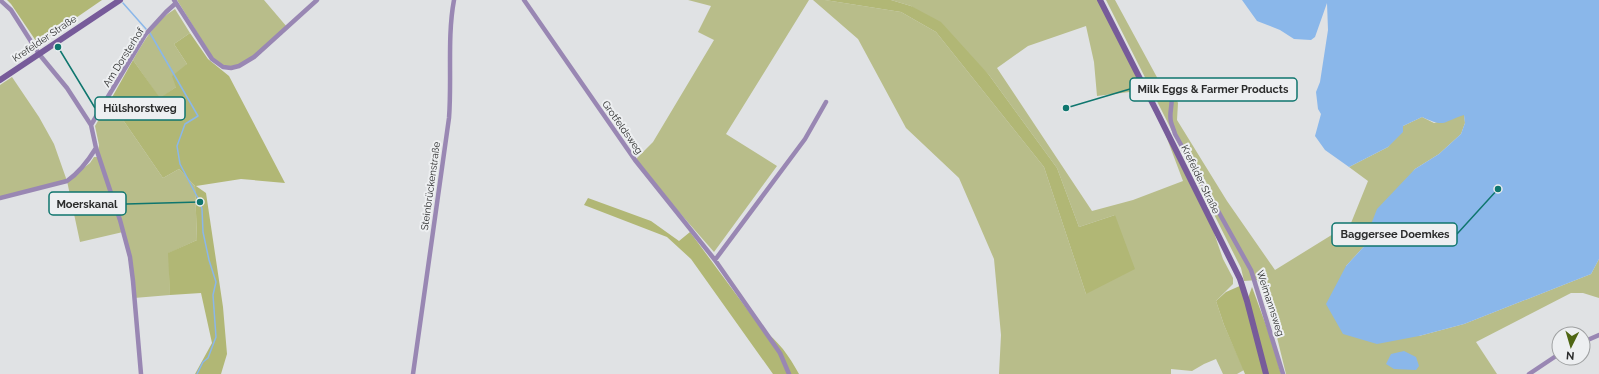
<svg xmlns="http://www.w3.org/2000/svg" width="1599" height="374" viewBox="0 0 1599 374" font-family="Raleway,sans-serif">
  <rect width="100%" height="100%" fill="#e0e2e4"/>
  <path fill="#b8bd8a" d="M 177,0 L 264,0 L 287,27 L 254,57 L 239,66 L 223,67 L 213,58 Z
    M 688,0 L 809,0 L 726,134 L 777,166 L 714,252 L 672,204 L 636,159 L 653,142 L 714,40 L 698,32 L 711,6 Z
    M 813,0 L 825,0 L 901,12 L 936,32 L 1044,167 L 1086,294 L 1115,215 L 1079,227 L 1057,168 L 989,75 L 911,6 L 891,0 L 1098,0 L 1146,90 L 1097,96 L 1094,62 L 1086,26 L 1028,46 L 997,68 L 1092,211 L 1133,200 L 1183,181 L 1157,112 L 1210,221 L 1223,259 L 1233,278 L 1233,284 L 1216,301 L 1224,325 L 1244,370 L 1237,374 L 1223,374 L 1216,359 L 1204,364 L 1192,371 L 1171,369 L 1171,374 L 999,374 L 1001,335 L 994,259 L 959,178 L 906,128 L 858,39 Z
    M 1106,0 L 1115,0 L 1159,81 L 1169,81 L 1178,103 L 1177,120 L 1227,201 L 1275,270 L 1351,223 L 1368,181 L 1349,167 L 1388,147 L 1403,126 L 1422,117 L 1434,123 L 1464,114 L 1465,123 L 1461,134 L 1439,154 L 1415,169 L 1370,227 L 1369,241 L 1346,266 L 1419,336 L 1464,324 L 1591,274 L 1599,259 L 1599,298 L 1583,293 L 1571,293 L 1476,342 L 1497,374 L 1286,374 L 1271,313 L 1258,280 L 1244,281 L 1241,268 Z
    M 175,9 L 190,33 L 174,44 L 187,64 L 176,87 L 160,99 L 133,60 C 144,41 155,21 175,9 Z
    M 12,77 L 39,117 L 54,144 L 67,181 L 90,163 L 94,157 L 97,157 L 99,145 L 95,126 L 110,101 L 163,178 L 179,169 L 195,186 L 197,240 L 169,253 L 170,295 L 134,298 L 133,281 L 123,232 L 80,242 L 67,181 L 0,198 L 0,85 Z"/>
  <path fill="#b1b775" d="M 7,0 L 102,0 L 38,44 L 11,4 Z
    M 825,0 L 891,0 L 911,6 L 941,22 L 989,75 L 1057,168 L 1079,227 L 1115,215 L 1135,269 L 1086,294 L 1044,167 L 936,32 L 901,12 Z
    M 190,33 L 208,59 L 229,76 L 285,183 L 241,179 L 196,186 L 206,193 L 223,307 L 227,354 L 221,374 L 195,374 L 212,343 L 201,293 L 170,295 L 168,253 L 197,240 L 195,186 L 179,169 L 163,178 L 110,101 L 133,60 L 160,98 L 176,87 L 172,76 L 187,64 L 174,44 Z
    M 588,198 L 651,221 L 679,241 L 690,232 L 761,328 C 779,342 788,354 799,374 L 773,374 L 691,259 L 667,237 L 584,205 Z
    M 1242,285 L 1247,301 L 1252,287 L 1271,339 L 1281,374 L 1245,374 L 1224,325 L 1216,301 L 1226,292 Z"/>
  <path fill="#8ab7ea" d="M 1242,0 L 1599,0 L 1599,259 L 1591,274 L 1464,324 L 1419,336 L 1377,344 L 1343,334 L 1326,304 L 1346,266 L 1369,241 L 1370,227 L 1377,209 L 1415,169 L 1439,154 L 1461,134 L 1465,123 L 1464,115 C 1442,122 1446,128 1422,117 L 1403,126 L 1403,132 L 1388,147 L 1349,167 L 1325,150 L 1315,136 L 1321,114 L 1318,109 L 1316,92 L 1320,82 L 1328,30 L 1327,3 L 1315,37 L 1311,40 L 1294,39 L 1280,30 L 1257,21 Z
    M 1404,351 L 1416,357 L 1419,366 L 1416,370 L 1394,369 L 1386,364 L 1391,354 Z"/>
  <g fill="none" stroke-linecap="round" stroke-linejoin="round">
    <path stroke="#8ab7ea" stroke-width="1.5" d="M 123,3 L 146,29
      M 150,33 L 198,116 L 185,124 L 177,146 L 180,164 L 200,202 L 202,209 L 203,232 L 209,260 L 216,282 L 213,295 L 216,337 L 208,358 L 203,362 L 197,374"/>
    <path stroke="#9987b3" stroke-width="4.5" d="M 0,0 L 11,10 L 39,54 L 67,88 L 91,125 L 96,148 L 120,220 L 130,257 L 133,281 L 141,374
      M 524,0 L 635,160 L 715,260 L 780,353 L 789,374
      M 176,3 L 212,59 L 223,67 L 231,68 L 239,66 L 254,57 L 317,0
      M 1149,95 L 1168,87 C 1176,101 1168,110 1171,122 C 1172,126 1174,130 1175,134 L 1251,270 L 1283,374
      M 91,125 L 145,35 L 166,12 L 176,3 L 174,0
      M 0,198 L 67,181 C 80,172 88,161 96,148
      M 715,260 L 805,139 L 826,102
      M 1583,342 L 1599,335
      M 413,374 L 449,118 C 452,80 447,37 454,0
      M 1529,374 L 1559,354"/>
    <path stroke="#775b9a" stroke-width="6" d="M 1100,0 L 1157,112 L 1240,279 L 1247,301 L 1266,374
      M 0,80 L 120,0"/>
  </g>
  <g text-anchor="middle" stroke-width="4" stroke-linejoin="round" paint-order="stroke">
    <g font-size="10" fill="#2b2c2c" stroke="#edeff1">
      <text transform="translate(44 38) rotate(-34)" y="4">Krefelder Straße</text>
      <text transform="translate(123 57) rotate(-58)" y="4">Am Dorsterhof</text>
      <text transform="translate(623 127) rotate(55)" y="4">Grotfeldsweg</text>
      <text transform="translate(1201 179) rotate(64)" y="4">Krefelder Straße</text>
      <text transform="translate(430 186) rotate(-82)" y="4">Steinbrückenstraße</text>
      <text transform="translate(1271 303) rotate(72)" y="4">Weimannsweg</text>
    </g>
  </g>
  <path fill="none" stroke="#0f766e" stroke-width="1.5" d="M1066 108L1130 89M58 47L95 108M200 202L126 204M1498 189L1457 234"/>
  <g fill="#0f766e" stroke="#edeff1" stroke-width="1.5">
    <circle cx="1066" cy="108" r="4"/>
    <circle cx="58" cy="47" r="4"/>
    <circle cx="200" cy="202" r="4"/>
    <circle cx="1498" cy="189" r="4"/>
  </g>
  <g fill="#edeff1" stroke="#0f766e" stroke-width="1.5">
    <rect x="1130" y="78" width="167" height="23" rx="4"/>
    <rect x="95" y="97" width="90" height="23" rx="4"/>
    <rect x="49" y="192" width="77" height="23" rx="4"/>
    <rect x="1332" y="223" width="125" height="23" rx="4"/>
  </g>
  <g font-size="11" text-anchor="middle" font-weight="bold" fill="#2b2c2c">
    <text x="1213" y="93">Milk Eggs &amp; Farmer Products</text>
    <text x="140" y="112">Hülshorstweg</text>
    <text x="87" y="208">Moerskanal</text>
    <text x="1395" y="238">Baggersee Doemkes</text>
  </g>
  <g transform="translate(1571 346) rotate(185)"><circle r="19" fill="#edeff1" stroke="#9fa1a2"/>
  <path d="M0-3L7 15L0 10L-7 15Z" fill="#4f6614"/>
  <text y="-6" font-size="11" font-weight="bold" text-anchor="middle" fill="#2b2c2c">N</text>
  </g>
</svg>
